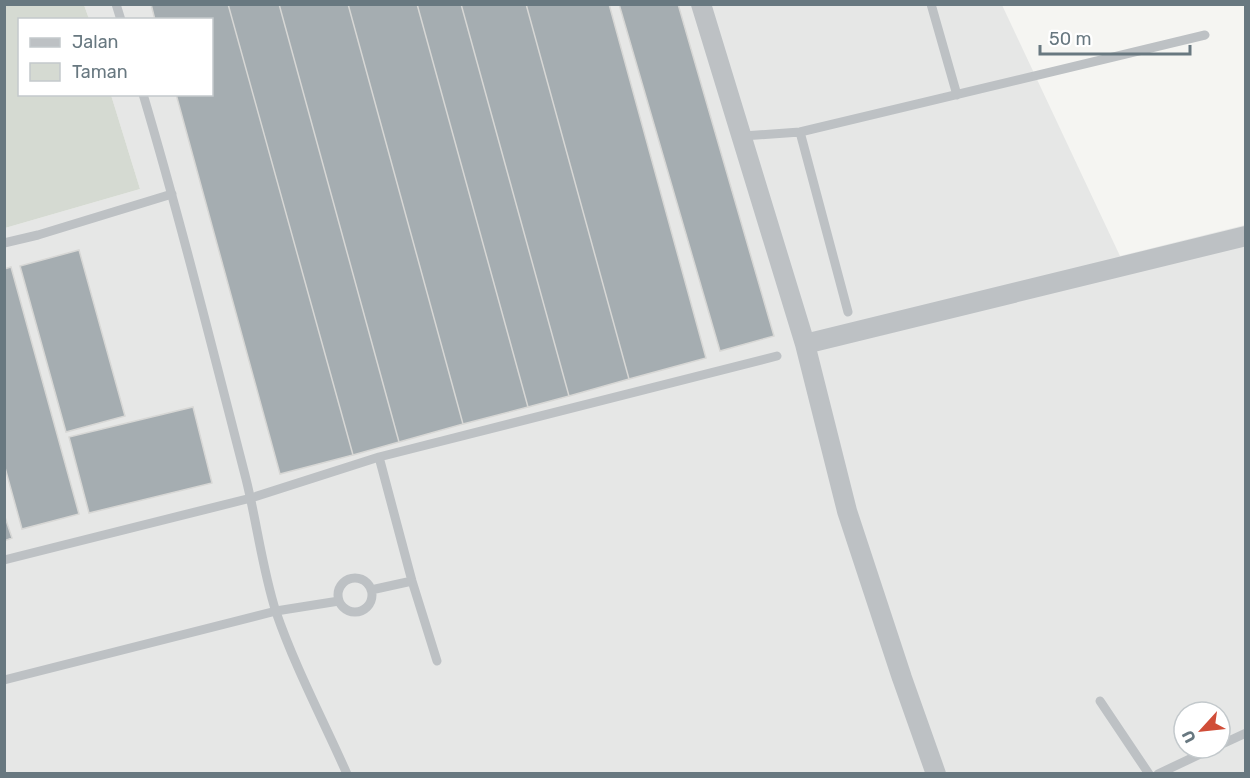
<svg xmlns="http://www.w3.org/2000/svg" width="1250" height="778" viewBox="0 0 1250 778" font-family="Rubik,sans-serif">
  <rect width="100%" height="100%" fill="#f5f5f2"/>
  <path fill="#e6e7e6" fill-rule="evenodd" d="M 84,5 L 1002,5 L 1120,256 L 1245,225 L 1245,773 L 5,774 L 5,228 L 140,189 L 111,95 L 212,94 L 212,20 L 89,19 ZM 1184,712 L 1220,712 L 1220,748 L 1184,748 Z"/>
  <path fill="#d5dad2" d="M 5,4 L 84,5 L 89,19 L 20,20 L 20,94 L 111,95 L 140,189 L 5,228 Z"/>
  <path fill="#a5adb1" stroke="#d7d7d5" stroke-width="1.5" d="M 151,4 L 228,4 L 353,455 L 280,474 L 176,94 L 212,94 L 212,20 L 155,20 Z
    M 228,4 L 279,4 L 399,442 L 353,455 Z
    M 279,4 L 348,4 L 463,424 L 399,442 Z
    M 348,4 L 417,4 L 528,407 L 463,424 Z
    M 417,4 L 461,4 L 569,396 L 528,407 Z
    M 461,4 L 526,4 L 629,379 L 569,396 Z
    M 526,4 L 609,4 L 706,358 L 629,379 Z
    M 619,4 L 678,4 L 774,336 L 720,351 Z
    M 79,250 L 125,416 L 66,432 L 20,266 Z
    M 11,267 L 79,514 L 22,529 L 4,464 L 4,269 Z
    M 193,407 L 212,483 L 89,513 L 69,437 Z
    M 4,514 L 12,538 L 4,541 Z"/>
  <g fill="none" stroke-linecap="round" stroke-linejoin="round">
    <path stroke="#bdc1c4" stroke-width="9" d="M 116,4 L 121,20
      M 931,4 L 957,95
      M 143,94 C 181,222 213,351 246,479 C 257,523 262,568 276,612 C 295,667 323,720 347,774
      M 800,132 L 848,312
      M 743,136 L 800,132 L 1205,35
      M 4,243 L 38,235 L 172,194
      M 379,457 L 412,581 L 437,661
      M 4,560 L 251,498 L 379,457 L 777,356
      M338 595a17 17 0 1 1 34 0a17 17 0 1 1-34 0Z
      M 371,590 L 412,581
      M 4,680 L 276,611 L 339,601
      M 1100,701 L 1149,774
      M 1220,745 L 1246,733
      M 1158,774 L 1213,748"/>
    <path stroke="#bdc1c4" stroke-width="20" d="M 701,4 L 805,344 L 847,511 L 902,678 L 936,774
      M 805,344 L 1246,236"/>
  </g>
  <rect width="1250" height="778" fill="none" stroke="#687880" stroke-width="12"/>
  <rect x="18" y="18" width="195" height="78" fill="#ffffff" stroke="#c3c9cc" stroke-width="1.5"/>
  <rect x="30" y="38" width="30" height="9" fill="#bdc1c4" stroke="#c3c9cc" stroke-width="1.5"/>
  <text x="72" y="48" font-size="18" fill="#687880">Jalan</text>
  <rect x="30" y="63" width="30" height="18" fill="#d5dad2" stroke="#c3c9cc" stroke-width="1.5"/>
  <text x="72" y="78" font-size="18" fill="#687880">Taman</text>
  <g transform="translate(1202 730) rotate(243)"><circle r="28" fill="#ffffff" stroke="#c3c9cc" stroke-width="1.5"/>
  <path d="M0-4.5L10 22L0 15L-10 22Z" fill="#d04d38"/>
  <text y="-9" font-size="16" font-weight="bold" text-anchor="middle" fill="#687880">U</text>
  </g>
  <path d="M1040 45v9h150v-9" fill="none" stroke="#687880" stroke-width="3"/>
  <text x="1049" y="45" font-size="18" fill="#687880" stroke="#ffffff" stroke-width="4.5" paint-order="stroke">50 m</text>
</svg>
